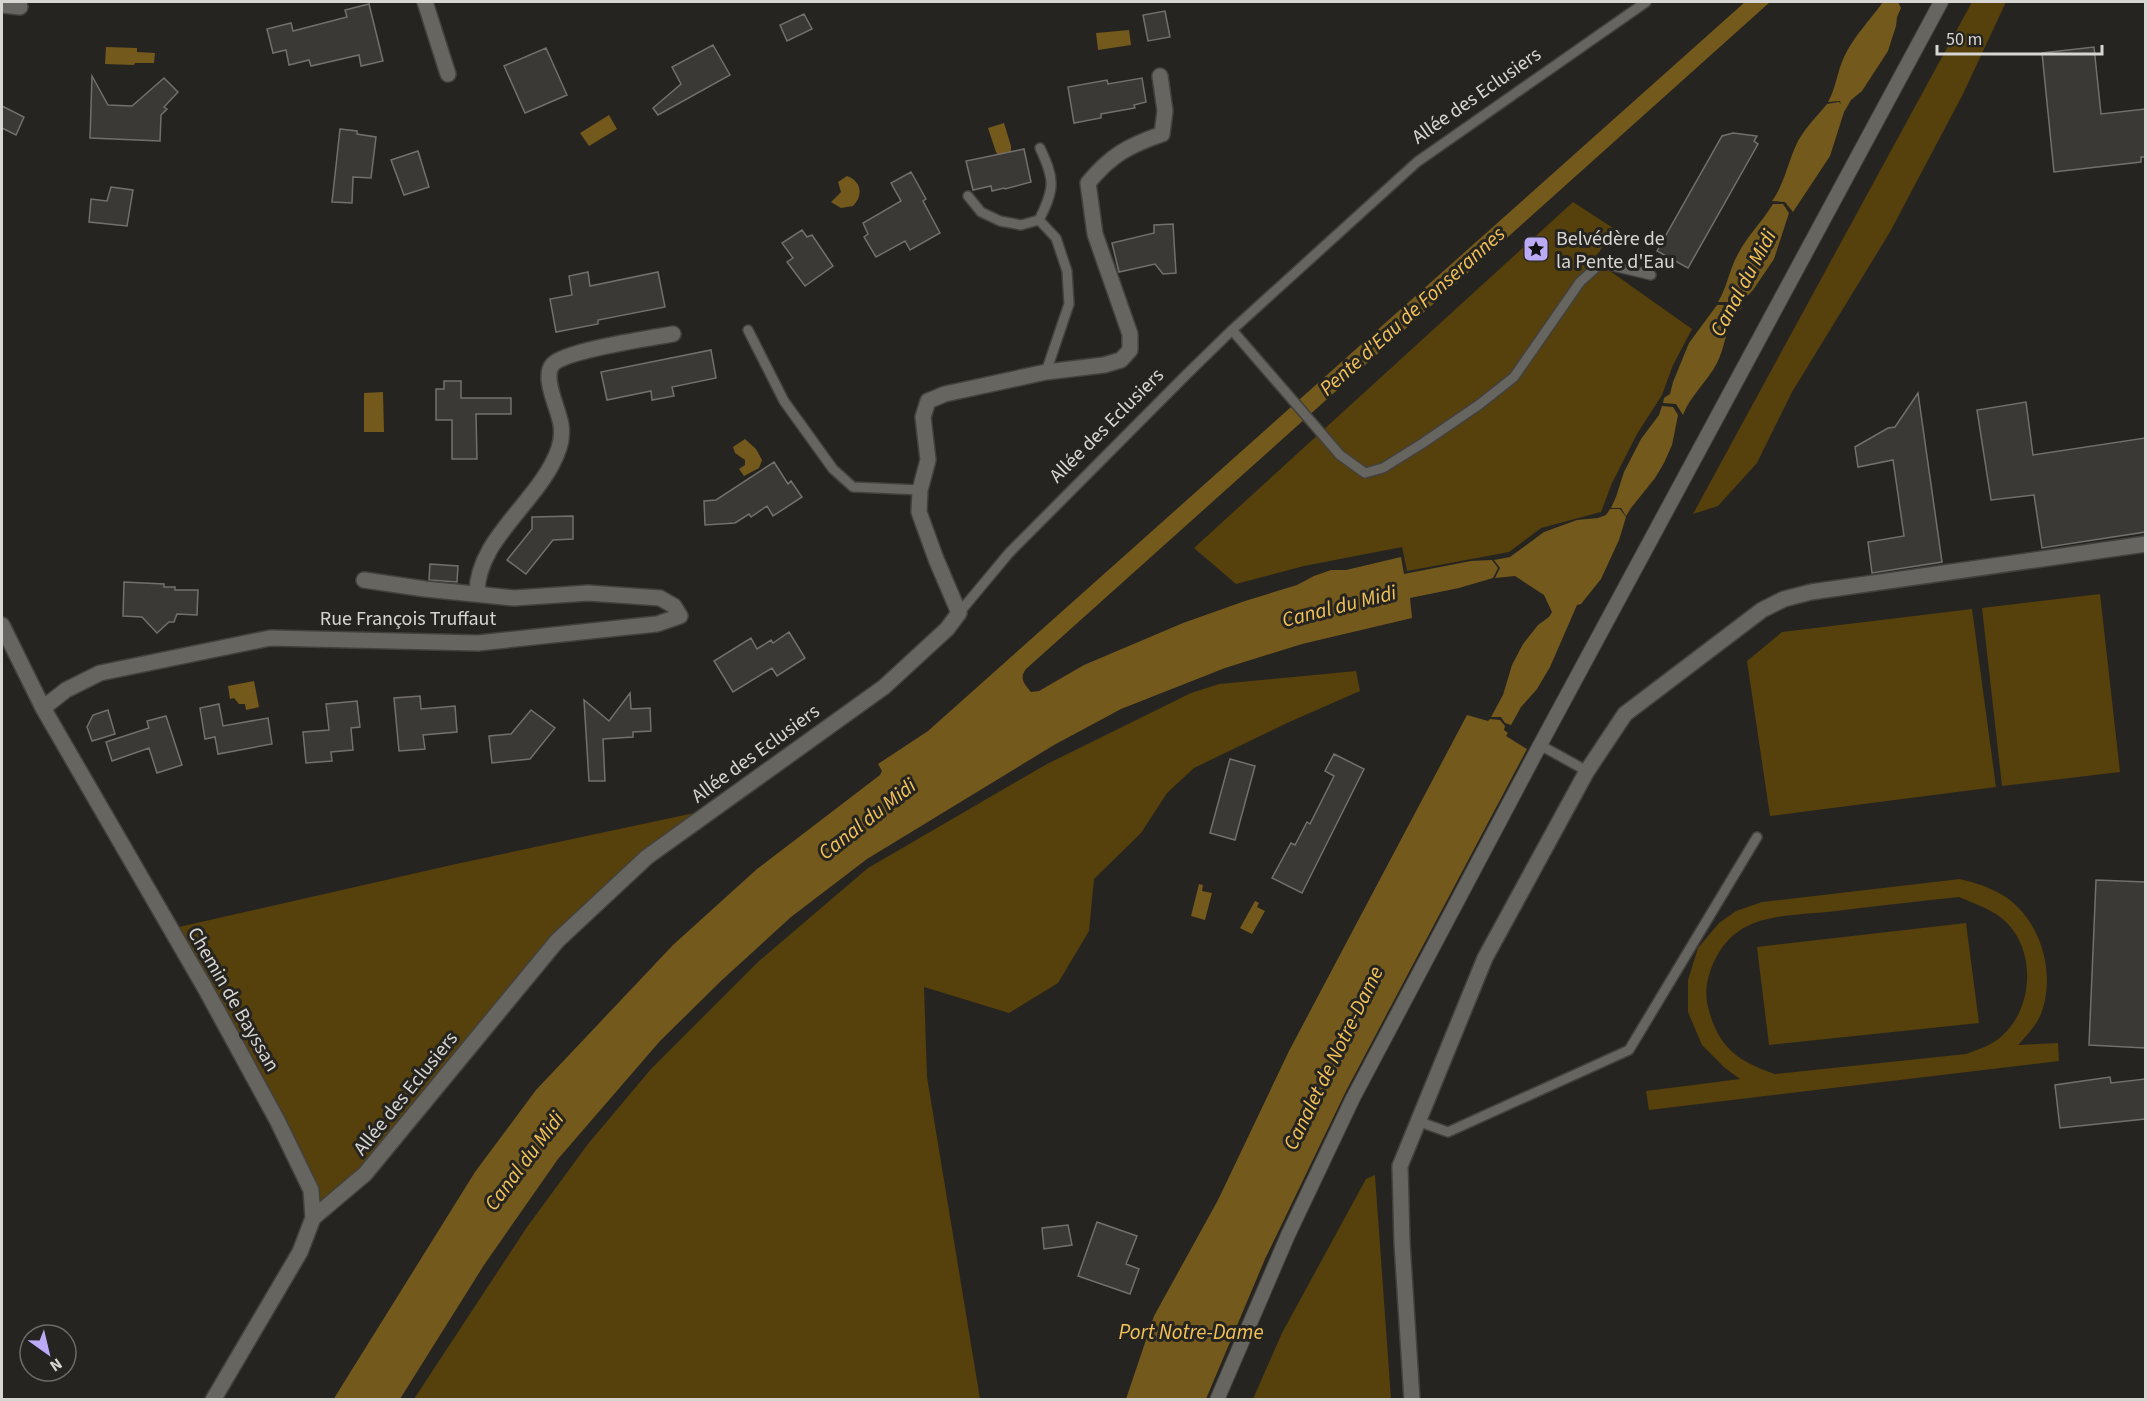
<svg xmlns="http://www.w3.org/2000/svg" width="2147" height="1401" viewBox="0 0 2147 1401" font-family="'Source Sans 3',sans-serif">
  <rect width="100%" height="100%" fill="#262420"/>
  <path fill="#56400b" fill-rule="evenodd" d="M 1972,2 L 2006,2 L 1963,94 L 1890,232 L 1792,392 L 1757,463 L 1718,506 L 1693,514 Z
    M 1573,202 L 1613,228 L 1600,251 L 1593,259 L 1692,329 L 1673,365 L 1662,395 L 1637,434 L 1612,483 L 1601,512 L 1541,528 L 1509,552 L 1407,571 L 1402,547 L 1304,566 L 1236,584 L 1194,548 Z
    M 2100,594 L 2120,772 L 2002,786 L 1982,608 Z
    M 1972,609 L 1996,787 L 1770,816 L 1747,661 L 1782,632 Z
    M 1356,671 L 1360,691 L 1287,723 L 1194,768 L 1167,793 L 1141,833 L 1094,879 L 1089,931 L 1058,983 L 1009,1013 L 924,987 L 927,1077 L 980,1399 L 414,1399 L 527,1227 L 588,1144 L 651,1069 L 759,961 L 868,868 L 1047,764 L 1191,693 L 1219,684 Z
    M 699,812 L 557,941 L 365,1174 L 313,1218 L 311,1190 L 170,929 L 456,864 Z
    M 1960,879 C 1971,882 1984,885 1995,891 C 2037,910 2057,968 2042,1011 C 2038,1024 2027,1035 2018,1045 L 2058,1043 L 2059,1061 L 1649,1110 L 1646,1091 L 1740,1079 L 1725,1068 L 1702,1045 L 1688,1012 L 1688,980 L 1698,948 L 1719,923 L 1736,911 L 1762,902 ZM 1959,897 C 1975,904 1995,910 2007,923 C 2036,953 2033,1007 2003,1035 C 1993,1045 1979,1049 1966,1054 L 1775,1074 C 1737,1061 1718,1047 1708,1007 C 1701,982 1717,945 1739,931 C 1765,913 1805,915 1836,911 C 1877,906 1918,901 1959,897 Z
    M 1966,923 L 1979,1023 L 1769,1045 L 1757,947 Z
    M 1375,1175 L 1391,1399 L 1253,1399 L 1282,1333 L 1366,1179 Z"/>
  <path fill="#74591c" d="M 1745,2 L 1770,2 L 1026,669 C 1019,678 1024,684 1031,692 L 1039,691 L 1084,665 L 1183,623 L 1245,601 L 1297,585 L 1314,576 L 1331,570 L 1346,570 L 1401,557 L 1404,574 L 1471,561 L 1492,560 L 1498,568 L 1493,578 L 1459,588 L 1410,598 L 1412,618 L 1302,644 L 1225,668 L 1121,709 L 1054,745 L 867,859 L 791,917 L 722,980 L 660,1041 L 558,1159 L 484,1265 L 400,1399 L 333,1400 L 475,1172 L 536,1090 L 673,945 L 757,869 L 880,775 L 882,771 L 878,764 L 928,731 Z
    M 1883,2 L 1898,2 L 1901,8 L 1897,17 L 1896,26 L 1888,51 L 1862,91 L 1851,100 L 1844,112 L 1830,156 L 1793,212 L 1785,202 L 1772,201 C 1785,183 1788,161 1798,141 C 1806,127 1817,116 1827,104 L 1839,102 L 1841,104 L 1840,101 L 1828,102 C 1836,88 1837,72 1844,57 C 1854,36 1870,20 1883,2 Z
    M 1129,30 L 1131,45 L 1098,50 L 1096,33 Z
    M 106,47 L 137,48 L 137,52 L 155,53 L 154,63 L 135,63 L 134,65 L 105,64 Z
    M 609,115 L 617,129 L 589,146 L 580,133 Z
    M 1004,123 L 1011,146 L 1011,161 L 1003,163 L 996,152 L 988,128 Z
    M 847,176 C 861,181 864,195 853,206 L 841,208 L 831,202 L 841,192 L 838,182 Z
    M 1773,204 L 1783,204 L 1789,213 L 1774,259 L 1753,290 L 1740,304 L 1742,308 L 1736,311 L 1730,302 L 1718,302 C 1727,288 1729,270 1738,254 C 1747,236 1762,222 1773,204 Z
    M 1717,305 L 1729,305 L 1734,314 C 1726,329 1725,347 1717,363 C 1707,382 1690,396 1683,415 L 1676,404 L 1663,403 L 1664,398 L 1670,394 L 1673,382 L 1689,343 Z
    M 383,392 L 384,432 L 364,432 L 364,393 Z
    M 1662,406 L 1673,407 L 1678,415 L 1672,445 L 1664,463 L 1655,478 L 1631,508 L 1626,516 L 1621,508 L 1611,508 L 1616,497 L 1624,472 L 1641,439 L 1659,415 Z
    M 745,439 L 756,449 L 762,460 L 759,468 L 744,476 L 739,469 L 745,465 L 745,460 L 735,453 L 733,447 Z
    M 1610,509 L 1620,509 L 1626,517 L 1619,540 L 1601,579 L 1581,604 L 1577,605 L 1550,667 L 1537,689 L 1521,707 L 1511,725 L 1505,723 L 1501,717 L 1491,717 L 1503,695 L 1512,665 L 1523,644 L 1538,625 L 1549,617 L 1552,612 L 1544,595 L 1515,576 L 1495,578 L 1500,568 L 1494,560 L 1510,557 L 1544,532 L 1577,520 L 1598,518 L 1606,515 Z
    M 254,681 L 259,707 L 246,710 L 245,704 L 239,704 L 234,698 L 230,699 L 228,686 Z
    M 1467,715 L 1488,721 L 1490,719 L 1500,720 L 1505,726 L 1504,730 L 1508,733 L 1506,736 L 1527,749 L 1346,1091 L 1265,1259 L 1206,1399 L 1126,1399 L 1154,1316 L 1218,1200 L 1289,1051 Z
    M 1199,884 L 1203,885 L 1202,891 L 1212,893 L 1205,920 L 1191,916 Z
    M 1255,901 L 1259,903 L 1257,907 L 1265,911 L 1252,934 L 1240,928 Z"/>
  <path fill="#3b3935" stroke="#73706c" stroke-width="1.5" d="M 369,4 L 383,61 L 361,66 L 359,55 L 311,66 L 309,60 L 289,65 L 286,50 L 273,53 L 267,29 L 291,23 L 293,31 L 347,17 L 345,10 Z
    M 1165,11 L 1170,37 L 1148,41 L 1143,15 Z
    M 804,14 L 812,29 L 787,41 L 780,25 Z
    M 713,45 L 730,75 L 658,115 L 653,108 L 681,84 L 672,67 Z
    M 2094,47 L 2101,114 L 2145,109 L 2145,157 L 2141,157 L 2141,162 L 2054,172 L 2042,53 Z
    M 546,48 L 567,95 L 525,113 L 504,66 Z
    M 92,76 L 108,105 L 132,106 L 164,78 L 178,92 L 164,107 L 167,109 L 161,115 L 160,141 L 90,138 Z
    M 1142,78 L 1146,102 L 1134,105 L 1135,108 L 1101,114 L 1101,118 L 1074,123 L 1068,87 L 1107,80 L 1108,84 Z
    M 2,106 L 24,117 L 16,135 L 2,128 Z
    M 340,129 L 357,131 L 357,134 L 376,137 L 371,178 L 353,177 L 352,203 L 332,202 Z
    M 1733,133 L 1757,136 L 1754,141 L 1758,144 L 1688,268 L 1657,251 L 1722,136 Z
    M 1024,149 L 1031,182 L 1005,189 L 1004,188 L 992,191 L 991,186 L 973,190 L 966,161 Z
    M 418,151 L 429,187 L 404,195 L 391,160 Z
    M 911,172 L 926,199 L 923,201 L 940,233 L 910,250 L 905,241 L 876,257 L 864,237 L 868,234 L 863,223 L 901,201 L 891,183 Z
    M 111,187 L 133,190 L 127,226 L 89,222 L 91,199 L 107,201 Z
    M 1173,224 L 1176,273 L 1163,274 L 1155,264 L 1119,272 L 1112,243 L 1154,233 L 1154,225 Z
    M 802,230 L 807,237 L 812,235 L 833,266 L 805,286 L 787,262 L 793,258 L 782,243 Z
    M 588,272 L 590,286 L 658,272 L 665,307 L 598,320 L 598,324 L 556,332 L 550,299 L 572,295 L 569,276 Z
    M 711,350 L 716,378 L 672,387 L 674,396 L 652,400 L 651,391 L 607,400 L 601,372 Z
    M 444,381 L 461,381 L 461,398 L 511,398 L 511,414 L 476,414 L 477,459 L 452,459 L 452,420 L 436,420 L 436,389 L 444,389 Z
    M 1918,393 L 1942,562 L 1872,573 L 1868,542 L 1904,536 L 1893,460 L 1858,467 L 1855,447 L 1888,428 L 1895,427 Z
    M 2026,402 L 2033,455 L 2145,438 L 2145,532 L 2042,548 L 2034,495 L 1991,500 L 1977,410 Z
    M 774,462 L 788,484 L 791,481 L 802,497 L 773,516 L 767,506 L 751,517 L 749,514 L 735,523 L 705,525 L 704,501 L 716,500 Z
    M 573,516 L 573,539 L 553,540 L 526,574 L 507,560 L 532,529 L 532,517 Z
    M 430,564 L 458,566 L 457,582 L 429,580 Z
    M 124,582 L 164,584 L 164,587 L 175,587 L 175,590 L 198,590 L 197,615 L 177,614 L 174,622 L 169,622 L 157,633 L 142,617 L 123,616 Z
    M 789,632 L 805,658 L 777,676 L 772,668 L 733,692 L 714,661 L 751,638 L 757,649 L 771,640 L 773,643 Z
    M 630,693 L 631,709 L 650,708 L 651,731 L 633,732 L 633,737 L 603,739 L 605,781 L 589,781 L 584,700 L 609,721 Z
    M 420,696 L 421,709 L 455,706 L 457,732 L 423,735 L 425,749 L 399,751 L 394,698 Z
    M 357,701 L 360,727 L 351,728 L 353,750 L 331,752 L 332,761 L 306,763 L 303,732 L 329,730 L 326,704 Z
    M 219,704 L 223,726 L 268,718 L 272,744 L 218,754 L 215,737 L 205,739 L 200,708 Z
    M 108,710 L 115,734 L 92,741 L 87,727 L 93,715 Z
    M 531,710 L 555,728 L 530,759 L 492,763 L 489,736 L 511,734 Z
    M 166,716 L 182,765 L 157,773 L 149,748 L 112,761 L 106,742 L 149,728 L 147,721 Z
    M 1334,754 L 1364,769 L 1302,893 L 1272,878 L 1291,843 L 1295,845 L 1307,822 L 1310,824 L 1334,776 L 1325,771 Z
    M 1230,759 L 1255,766 L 1235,840 L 1210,833 Z
    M 2096,880 L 2145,882 L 2145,1048 L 2089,1045 Z
    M 2110,1077 L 2111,1083 L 2145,1079 L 2145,1119 L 2060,1128 L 2055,1085 Z
    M 1097,1222 L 1137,1236 L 1126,1264 L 1139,1269 L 1130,1294 L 1078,1276 Z
    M 1068,1225 L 1072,1245 L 1044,1249 L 1042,1228 Z"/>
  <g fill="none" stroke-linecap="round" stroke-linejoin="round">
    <g stroke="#43413e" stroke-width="12">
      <path id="service" d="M 968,196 L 981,212 L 1000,221 L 1021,225 L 1039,220 L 1056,238 L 1067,271 L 1069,304 L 1046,372
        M 1039,220 C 1055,188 1055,180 1040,148
        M 748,330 L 784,401 L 833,469 L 853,487 L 920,490
        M 1232,330 L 1340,455 L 1365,473 L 1383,468 L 1423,443 L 1480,404 L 1514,377 L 1580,282 L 1601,263 L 1651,275
        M 959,613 L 1009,553 L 1187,374 L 1232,330 L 1417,162 L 1646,2
        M 1540,745 L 1587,771
        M 1417,1121 L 1448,1132 L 1629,1050 L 1757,837"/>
    </g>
    <g stroke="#43413e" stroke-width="16">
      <path id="pedestrian" d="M 1217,1400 L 1288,1235 L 1353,1098 L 1540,745 L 1941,2"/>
    </g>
    <g stroke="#43413e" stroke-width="18">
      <path id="minor" d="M 425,2 L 448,74
        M 2,5 L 20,7
        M 477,594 C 476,538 542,500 559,448 C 561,442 562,432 561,425 C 559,409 541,377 553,364 C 567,350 650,338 673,334
        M 2,625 L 43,708 L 205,988 L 277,1120 L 311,1190 L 313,1218 L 300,1252 L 213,1400
        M 43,708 L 66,690 L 100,673 L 270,638 L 478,643 L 657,624 L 680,616 L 674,606 L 660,598 L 588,593 L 514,598 L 425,589 L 364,580
        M 313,1218 L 365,1174 L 557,941 L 647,857 L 884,687 L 947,629 L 959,613 L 936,559 L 919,512 L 920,490 L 928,460 L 923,417 L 928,401 L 945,394 L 1046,372 L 1104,365 L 1121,360 L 1130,350 L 1130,334 L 1095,234 L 1088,183 C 1111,155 1128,146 1162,134 L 1165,111 L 1160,76
        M 1412,1400 L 1402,1243 L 1400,1166 L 1485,958 L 1587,771 L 1625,714 L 1762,610 L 1784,599 L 1811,592 L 2146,544"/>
    </g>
    <use href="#service" stroke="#676560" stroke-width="9"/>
    <use href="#pedestrian" stroke="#676560" stroke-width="14"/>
    <use href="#minor" stroke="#676560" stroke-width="15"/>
  </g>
  <defs>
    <g id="sight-square" transform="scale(1.35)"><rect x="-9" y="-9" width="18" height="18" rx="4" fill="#bbaaf6" stroke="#262420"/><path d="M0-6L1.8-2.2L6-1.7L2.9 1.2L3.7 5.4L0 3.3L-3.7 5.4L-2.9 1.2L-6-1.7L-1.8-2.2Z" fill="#111"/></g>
  </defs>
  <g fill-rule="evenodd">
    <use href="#sight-square" x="1536" y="249"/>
  </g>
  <g text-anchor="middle" stroke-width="6" stroke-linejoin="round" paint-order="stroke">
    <g font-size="20" fill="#d7d6d3" stroke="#262420">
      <text transform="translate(1476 95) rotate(-35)" y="7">Allée des Eclusiers</text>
      <text transform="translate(1106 425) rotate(-45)" y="7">Allée des Eclusiers</text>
      <text x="408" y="625">Rue François Truffaut</text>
      <text transform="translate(755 753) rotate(-36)" y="7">Allée des Eclusiers</text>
      <text transform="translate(234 999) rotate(60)" y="7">Chemin de Bayssan</text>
      <text transform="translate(405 1093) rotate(-51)" y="7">Allée des Eclusiers</text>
    </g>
    <g font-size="20" fill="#d7d6d3" stroke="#262420" text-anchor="start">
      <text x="1556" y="245">Belvédère de<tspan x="1556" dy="23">la Pente d'Eau</tspan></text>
    </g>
    <g font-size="21" font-style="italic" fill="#f4c357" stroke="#262420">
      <text transform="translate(1743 283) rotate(-62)" y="7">Canal du Midi</text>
      <text transform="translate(1412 311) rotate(-42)" y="7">Pente d'Eau de Fonserannes</text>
      <text transform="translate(1339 606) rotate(-14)" y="7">Canal du Midi</text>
      <text transform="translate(867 819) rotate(-38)" y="7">Canal du Midi</text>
      <text transform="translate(1333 1058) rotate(-64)" y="7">Canalet de Notre-Dame</text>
      <text transform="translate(524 1161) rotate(-53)" y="7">Canal du Midi</text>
      <text x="1191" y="1339">Port Notre-Dame</text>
    </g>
  </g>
  <rect width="2147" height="1401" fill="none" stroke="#d7d6d3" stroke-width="6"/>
  <g transform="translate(48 1353) rotate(146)"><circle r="28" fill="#262420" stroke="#6d6b68" stroke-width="1.5"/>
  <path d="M0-4.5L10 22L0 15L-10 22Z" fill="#bbaaf6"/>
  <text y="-9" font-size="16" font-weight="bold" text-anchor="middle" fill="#d7d6d3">N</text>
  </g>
  <path d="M1937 45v9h165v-9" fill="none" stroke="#d7d6d3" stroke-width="3"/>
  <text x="1946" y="45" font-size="18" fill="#d7d6d3" stroke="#262420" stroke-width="4.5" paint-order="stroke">50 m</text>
</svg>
